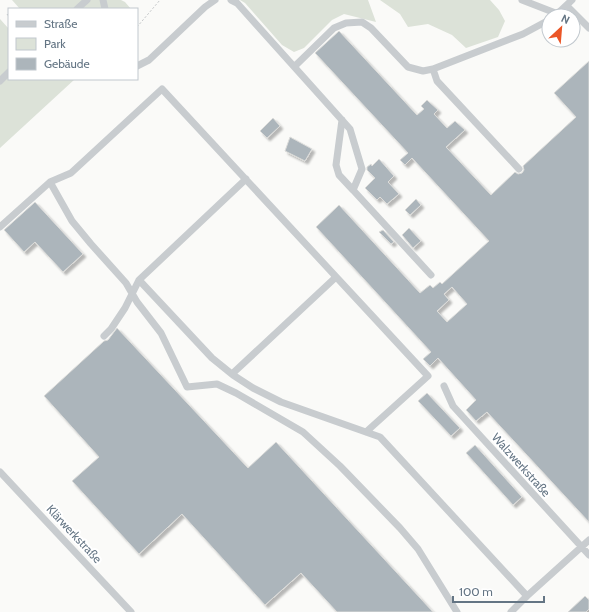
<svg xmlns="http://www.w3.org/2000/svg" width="589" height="612" viewBox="0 0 589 612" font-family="Cabin,sans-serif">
  <defs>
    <filter id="shadow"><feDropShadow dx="3" dy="3" stdDeviation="1" flood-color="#0004"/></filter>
  </defs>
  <rect width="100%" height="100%" fill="#fafaf8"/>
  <path fill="#dce2d8" d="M 12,0 L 121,0 L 125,2 L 131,9 L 20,9 Z
    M 240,0 L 368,0 L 376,22 L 344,14 L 332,20 L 304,48 L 294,52 L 282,45 L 245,3 Z
    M 380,0 L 490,0 L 499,10 L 505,21 L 498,37 L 466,48 L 452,35 L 428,24 L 408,27 L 400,14 Z
    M 0,19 L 9,29 L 9,79 L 75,79 L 0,148 Z"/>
  <path fill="#acb5bb" stroke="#dcdcda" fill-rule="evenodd" filter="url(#shadow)" d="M 339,31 L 417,115 L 424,109 L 421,106 L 427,100 L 438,110 L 434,114 L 447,128 L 455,121 L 465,130 L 446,147 L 491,195 L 515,172 L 518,174 L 522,173 L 524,170 L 523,166 L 576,117 L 554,93 L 589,61 L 589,522 L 487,412 L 476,421 L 466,410 L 476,400 L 438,358 L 430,366 L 423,359 L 431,352 L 316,227 L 339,205 L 420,293 L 430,285 L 433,288 L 440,282 L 442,284 L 489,241 L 412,158 L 405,165 L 400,160 L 408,153 L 315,53 ZM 452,287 L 467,304 L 447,322 L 437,311 L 449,300 L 444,294 Z
    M 273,118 L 280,126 L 267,138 L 260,131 Z
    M 290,137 L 312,149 L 305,161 L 285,151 Z
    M 379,159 L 394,176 L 388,182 L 399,194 L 387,204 L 380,197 L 377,200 L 365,188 L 375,178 L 367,170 L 367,167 L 371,164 L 372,166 Z
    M 416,199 L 421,205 L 410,215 L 405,210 Z
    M 35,202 L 83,254 L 63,272 L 35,242 L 24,252 L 4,230 Z
    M 409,228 L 421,241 L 413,248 L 402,235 Z
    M 383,230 L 394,242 L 391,244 L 379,232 Z
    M 117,328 L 248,468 L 276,442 L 433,612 L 337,612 L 301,573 L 265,605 L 182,514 L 139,554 L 72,481 L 99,457 L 44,396 L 104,341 L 108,340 Z
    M 427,393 L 460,428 L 451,436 L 418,401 Z
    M 475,445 L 522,497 L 513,505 L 466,453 Z
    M 585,596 L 589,600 L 589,609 L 586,612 L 568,612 Z"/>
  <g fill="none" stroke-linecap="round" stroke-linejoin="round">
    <path stroke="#c1c4c6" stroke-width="1" stroke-dasharray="2 2" stroke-linecap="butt" d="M 7,14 L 9,17
      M 137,27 L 160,0"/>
    <path stroke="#c8cccf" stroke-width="7" d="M 103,0 L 105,9
      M 231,0 L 237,3 L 350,129 L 362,169 L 353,190 L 431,275
      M 522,0 L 558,14
      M 567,6 L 589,28
      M 77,9 L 87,0
      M 555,16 L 572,0
      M 137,66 L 149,60 L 205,7 L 215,0
      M 295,66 L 334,28 L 346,23 L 362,22 L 371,28 L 408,67 L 423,71 L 433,69
      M 0,81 L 9,72
      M 342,120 L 336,165 L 339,175 L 353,190
      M 519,169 L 437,81 L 433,69 L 523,34 L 549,20
      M 50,182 L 72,221 L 91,244 L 126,283 L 137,302 L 161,333 L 187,387 L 217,384 L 236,393 L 303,432 L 340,466 L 400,528 L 418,549 L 457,612
      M 0,227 L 50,182 L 71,173 L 162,89 L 428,376 L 366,432
      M 139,280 L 212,358 L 233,375 L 253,388 L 281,402 L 380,437 L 527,596
      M 104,336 L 111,329 L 125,308 L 139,280 L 246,179
      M 232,374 L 336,277
      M 444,386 L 453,406 L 589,555
      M 0,472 L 131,612
      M 511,612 L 527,596 L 589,540"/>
  </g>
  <g text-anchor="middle" stroke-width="4" stroke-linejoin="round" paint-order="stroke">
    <g font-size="12" fill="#647584" stroke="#fff">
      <text transform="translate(521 465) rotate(48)" y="4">Walzwerkstraße</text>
      <text transform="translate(74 534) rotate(47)" y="4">Klärwerkstraße</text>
    </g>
  </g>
  <rect x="8" y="8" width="130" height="72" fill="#ffffff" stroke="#c1c8ce"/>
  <rect x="16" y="21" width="20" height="6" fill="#c8cccf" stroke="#c1c8ce"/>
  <text x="44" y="28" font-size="12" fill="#647584">Straße</text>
  <rect x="16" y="38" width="20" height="12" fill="#dce2d8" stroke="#c1c8ce"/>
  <text x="44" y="48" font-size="12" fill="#647584">Park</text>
  <rect x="16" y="58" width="20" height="12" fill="#acb5bb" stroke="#c1c8ce"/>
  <text x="44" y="68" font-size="12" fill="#647584">Gebäude</text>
  <g transform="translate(561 28) rotate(26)"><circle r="19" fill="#ffffff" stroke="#c1c8ce"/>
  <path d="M0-3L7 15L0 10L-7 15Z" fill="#eb5627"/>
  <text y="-6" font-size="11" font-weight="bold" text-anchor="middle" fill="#647584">N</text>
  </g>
  <path d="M453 596v6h91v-6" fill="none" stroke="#647584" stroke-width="2"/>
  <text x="459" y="596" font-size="12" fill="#647584" stroke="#ffffff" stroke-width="3" paint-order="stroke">100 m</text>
</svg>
